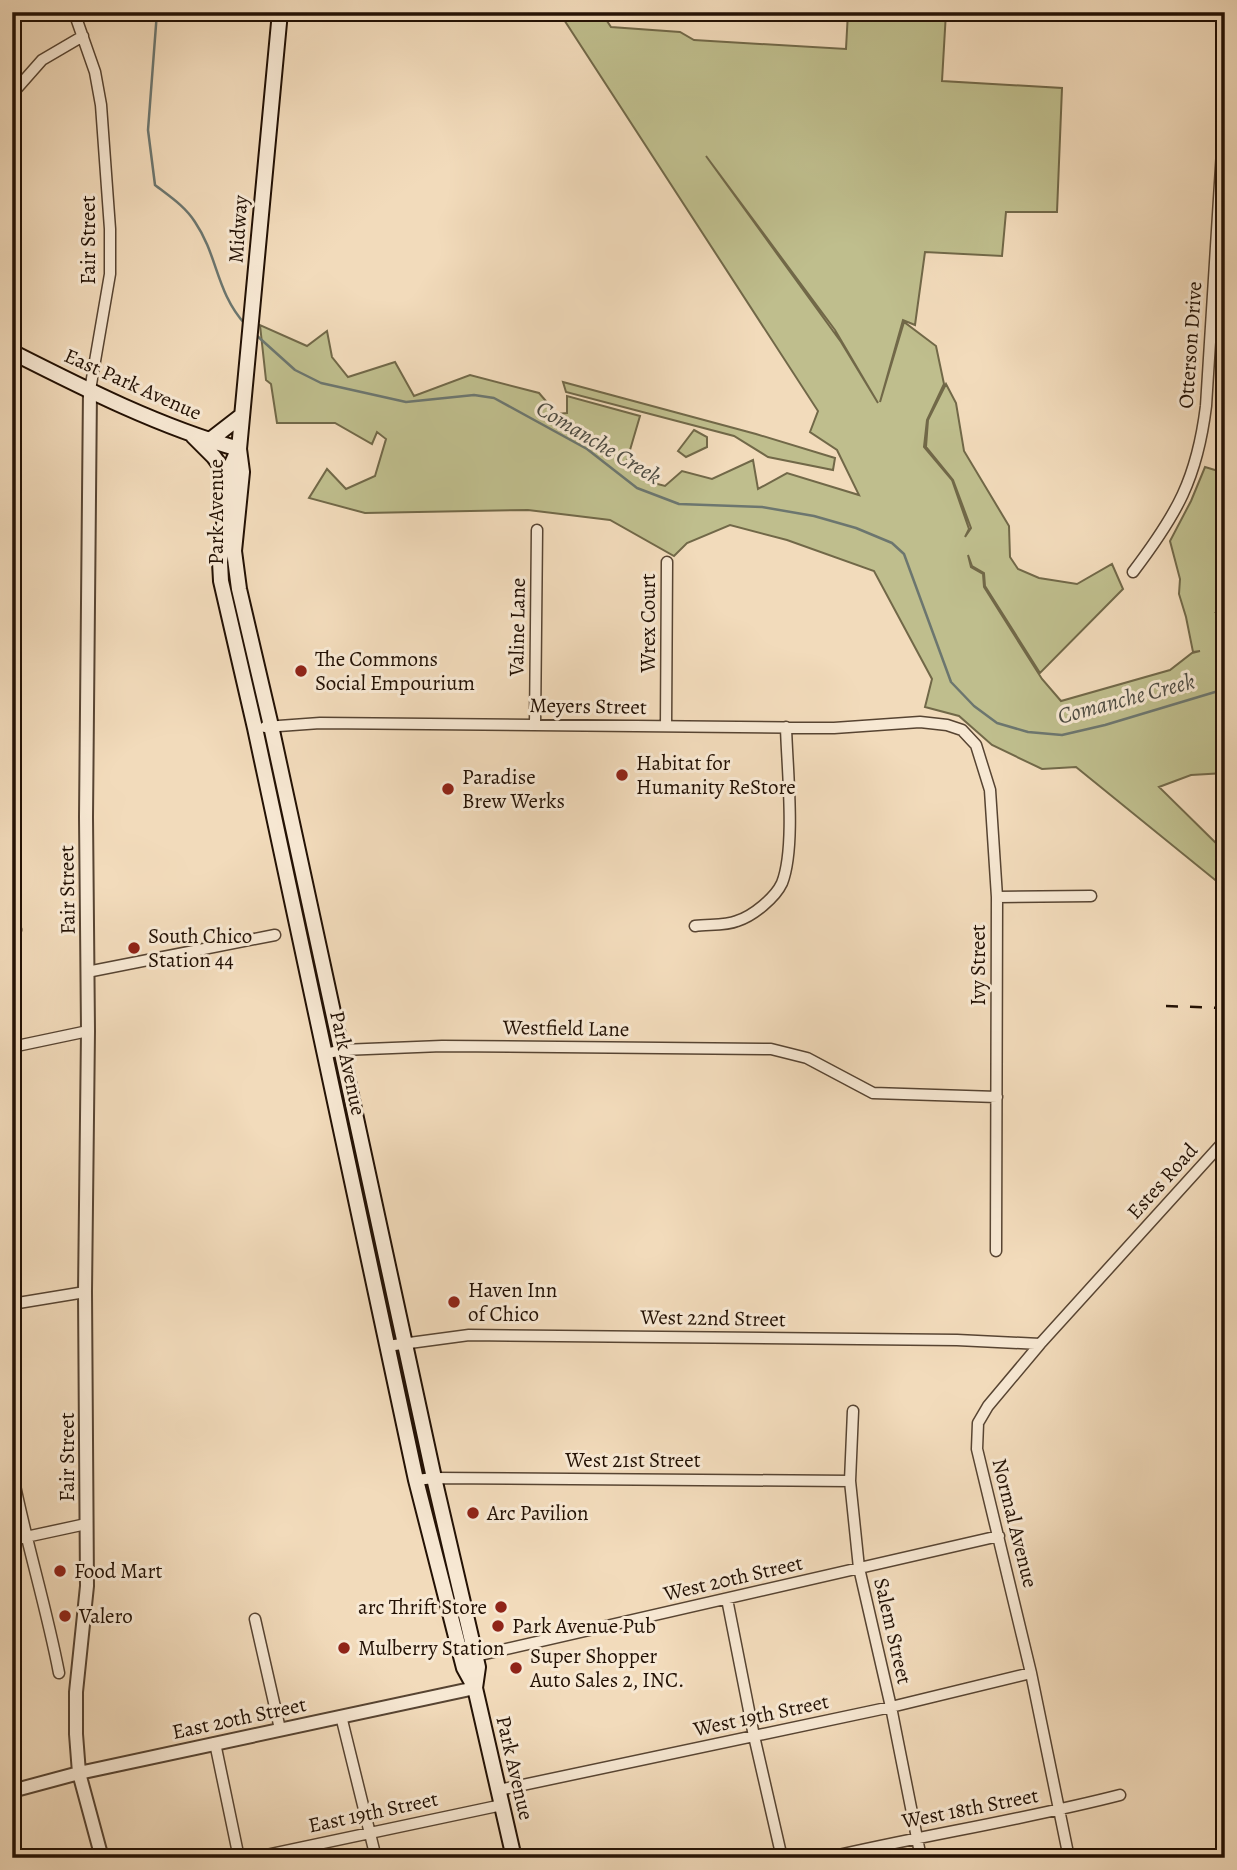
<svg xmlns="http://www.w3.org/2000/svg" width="1237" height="1870" viewBox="0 0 1237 1870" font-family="Alegreya,serif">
  <rect width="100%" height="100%" fill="#f2dbbb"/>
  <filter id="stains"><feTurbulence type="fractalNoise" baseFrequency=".00286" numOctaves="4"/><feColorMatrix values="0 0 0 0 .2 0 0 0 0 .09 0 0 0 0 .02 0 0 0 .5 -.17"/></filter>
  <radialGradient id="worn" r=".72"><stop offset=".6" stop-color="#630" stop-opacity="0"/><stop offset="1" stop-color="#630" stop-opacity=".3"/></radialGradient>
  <path fill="#bfbe8d" stroke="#716848" stroke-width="2" fill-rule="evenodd" d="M 559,12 L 601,12 L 611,27 L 680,32 L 694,40 L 846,49 L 848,12 L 946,12 L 942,81 L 1062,88 L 1057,212 L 1006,212 L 1002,256 L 925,252 L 915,325 L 903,320 L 880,402 L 904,322 L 936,346 L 944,384 L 927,420 L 924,447 L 952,480 L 969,529 L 965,537 L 971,528 L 953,480 L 926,447 L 928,420 L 946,384 L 956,403 L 964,451 L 1009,526 L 1010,557 L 1018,569 L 1039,578 L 1077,584 L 1112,564 L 1123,589 L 1040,673 L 985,586 L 984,573 L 972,566 L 968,555 L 971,567 L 983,574 L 984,587 L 1042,679 L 1061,701 L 1170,670 L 1192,653 L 1200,651 L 1193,652 L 1186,617 L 1179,594 L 1180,579 L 1170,541 L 1191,501 L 1205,467 L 1225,473 L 1225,613 L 1223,613 L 1225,624 L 1218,613 L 1216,613 L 1225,627 L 1225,773 L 1191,775 L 1159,787 L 1225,852 L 1225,888 L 1076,767 L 1042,769 L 992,745 L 959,716 L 925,707 L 932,679 L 874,571 L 787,540 L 730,525 L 687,543 L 674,556 L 610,520 L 528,510 L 365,513 L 309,498 L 327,469 L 346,489 L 375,476 L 386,439 L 377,432 L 372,444 L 335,423 L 277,423 L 271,384 L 266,380 L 260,325 L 307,346 L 327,331 L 332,357 L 348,377 L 395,362 L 414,396 L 470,375 L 539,393 L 557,414 L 567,413 L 567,396 L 640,416 L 625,467 L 650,482 L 665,486 L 682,471 L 712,479 L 753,460 L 758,489 L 787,473 L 859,495 L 837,450 L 810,432 L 818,411 ZM 706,156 L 835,330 L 878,403 L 841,342 Z
    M 563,382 L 756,434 L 835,458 L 833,470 L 768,457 L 734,436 L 566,392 Z
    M 694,430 L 707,437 L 707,447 L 686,457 L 678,451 Z"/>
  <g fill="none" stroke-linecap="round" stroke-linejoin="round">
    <path stroke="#6c766f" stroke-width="2.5" d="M 157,12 L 148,130 L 155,185 C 169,196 185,206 195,222 C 218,256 216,292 245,324
      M 255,334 L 295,370 L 321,383 L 406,402 L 474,395 L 494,398 L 587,449 L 637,488 L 679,504 L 762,507 L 814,516 L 856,528 L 892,543 L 904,554 L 951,682 L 974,706 L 997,723 L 1028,732 L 1062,735 L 1105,725 L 1225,689"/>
    <g stroke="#574432" stroke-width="13">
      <path id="minor" d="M 74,12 L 95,72 L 101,105 L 110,229 L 110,274 L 90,390
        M 12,94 L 42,60 L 83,36
        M 1133,572 C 1177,514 1197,479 1206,406 L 1225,103
        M 535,725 L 537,530
        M 666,726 L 667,562
        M 265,727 L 320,723 L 834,728 L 920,722 L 947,725 L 962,730 L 976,745 L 990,790 L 997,897 L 996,1251
        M 997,897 L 1091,896
        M 695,926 C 708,924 725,926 737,921 C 753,916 775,898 782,883 C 796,847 787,768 786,727
        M 12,930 L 16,930
        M 87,972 L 275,935
        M 12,1047 L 88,1031
        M 325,1054 L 342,1050 L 442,1046 L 771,1049 L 807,1058 L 873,1093 L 997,1097
        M 12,1304 L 85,1292
        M 387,1346 L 469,1335 L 957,1340 L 1040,1344
        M 853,1411 L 850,1481 L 859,1568 L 891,1707 L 921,1858
        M 12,1471 C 25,1539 46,1605 59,1673
        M 416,1480 L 434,1478 L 850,1481
        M 12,1540 L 86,1524
        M 727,1599 L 754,1736 L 782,1858
        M 255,1619 L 280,1729
        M 476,1656 L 999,1536
        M 341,1716 L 376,1858
        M 215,1743 L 239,1858
        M 499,1790 L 891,1707 L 1031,1673
        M 252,1858 L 502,1805
        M 826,1858 C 924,1835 1023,1820 1120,1795
        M 1069,1858 L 1031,1673 L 977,1449 L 978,1423 L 988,1406 L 1040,1344 L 1225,1140"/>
    </g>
    <g stroke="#574432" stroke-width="16">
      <path id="tertiary" d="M 90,390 L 86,817 L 88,1031 L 85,1292 L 87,1586 L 76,1692 L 76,1734 L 79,1773 L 102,1858
        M 12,1791 L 79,1773 L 475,1688"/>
    </g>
    <g stroke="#231104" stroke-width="18">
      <path id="secondary" d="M 280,12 L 239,449 L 242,472 L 234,551 L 239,589 L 271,726 L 434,1478 L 478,1667 L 475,1688
        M 12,352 C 85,389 160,427 239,449
        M 193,436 L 214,457 L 229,478
        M 210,440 L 241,416
        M 238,450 L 231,466 L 229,478 L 220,562 L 221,581 L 255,728 L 416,1480 L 464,1668 L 475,1688 L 514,1858"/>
    </g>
    <use href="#minor" stroke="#f7e8d3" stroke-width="10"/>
    <use href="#tertiary" stroke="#f7e8d3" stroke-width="12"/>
    <use href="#secondary" stroke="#f7e8d3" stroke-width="14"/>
    <path stroke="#231104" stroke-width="2.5" stroke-dasharray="12 12" stroke-linecap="butt" d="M 1166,1006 L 1225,1008"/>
  </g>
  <g fill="#8f2418" stroke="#f7e8d3" stroke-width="2.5">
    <circle cx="301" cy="671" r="7"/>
    <circle cx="622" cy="775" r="7"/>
    <circle cx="448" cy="789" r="7"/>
    <circle cx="134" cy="948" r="7"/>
    <circle cx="454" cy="1302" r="7"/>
    <circle cx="473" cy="1513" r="7"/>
    <circle cx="60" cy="1571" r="7"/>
    <circle cx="501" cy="1607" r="7"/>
    <circle cx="65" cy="1616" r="7"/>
    <circle cx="498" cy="1626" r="7"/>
    <circle cx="344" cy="1648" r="7"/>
    <circle cx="516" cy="1668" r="7"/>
  </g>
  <g text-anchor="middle" stroke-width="6" stroke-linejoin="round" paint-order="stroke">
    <g font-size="21" fill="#231104" stroke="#f7e8d3">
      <text transform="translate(238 229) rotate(-86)" y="7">Midway</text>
      <text transform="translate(88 240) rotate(-90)" y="7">Fair Street</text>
      <text transform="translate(1190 345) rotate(-86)" y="7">Otterson Drive</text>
      <text transform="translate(133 384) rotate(24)" y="7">East Park Avenue</text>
      <text transform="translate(216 512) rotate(-90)" y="7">Park Avenue</text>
      <text transform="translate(648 623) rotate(-90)" y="7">Wrex Court</text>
      <text transform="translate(517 627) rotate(-89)" y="7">Valine Lane</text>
      <text transform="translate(588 706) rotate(1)" y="7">Meyers Street</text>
      <text transform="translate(67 890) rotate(-91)" y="7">Fair Street</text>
      <text transform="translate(978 965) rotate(-90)" y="7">Ivy Street</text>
      <text transform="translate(566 1028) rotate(1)" y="7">Westfield Lane</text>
      <text transform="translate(348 1063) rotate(78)" y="7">Park Avenue</text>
      <text transform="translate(1162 1181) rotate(-48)" y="7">Estes Road</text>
      <text transform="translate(713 1318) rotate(1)" y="7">West 22nd Street</text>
      <text transform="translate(67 1457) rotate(-90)" y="7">Fair Street</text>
      <text x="633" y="1467">West 21st Street</text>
      <text transform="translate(1015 1523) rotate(76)" y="7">Normal Avenue</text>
      <text transform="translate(733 1578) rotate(-13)" y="7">West 20th Street</text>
      <text transform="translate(893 1631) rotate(77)" y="7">Salem Street</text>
      <text transform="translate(761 1715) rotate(-12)" y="7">West 19th Street</text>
      <text transform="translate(239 1718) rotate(-12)" y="7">East 20th Street</text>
      <text transform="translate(515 1768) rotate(77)" y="7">Park Avenue</text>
      <text transform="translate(970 1808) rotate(-11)" y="7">West 18th Street</text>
      <text transform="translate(373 1812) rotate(-12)" y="7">East 19th Street</text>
    </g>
    <g font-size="21" fill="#231104" stroke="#f7e8d3" text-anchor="start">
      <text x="315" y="666">The Commons<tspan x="315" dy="24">Social Empourium</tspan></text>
      <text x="636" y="770">Habitat for<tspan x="636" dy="24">Humanity ReStore</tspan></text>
      <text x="462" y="784">Paradise<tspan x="462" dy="24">Brew Werks</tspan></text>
      <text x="148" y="943">South Chico<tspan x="148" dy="24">Station 44</tspan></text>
      <text x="468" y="1297">Haven Inn<tspan x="468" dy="24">of Chico</tspan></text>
      <text x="487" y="1520">Arc Pavilion</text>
      <text x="74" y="1578">Food Mart</text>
      <text x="487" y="1614" text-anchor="end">arc Thrift Store</text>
      <text x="79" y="1623">Valero</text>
      <text x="512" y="1633">Park Avenue Pub</text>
      <text x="358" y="1655">Mulberry Station</text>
      <text x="530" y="1663">Super Shopper<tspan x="530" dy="24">Auto Sales 2, INC.</tspan></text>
    </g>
    <g font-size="23" font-style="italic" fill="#4d4c43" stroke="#f7e8d3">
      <text transform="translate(599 442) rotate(31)" y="8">Comanche Creek</text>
      <text transform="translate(1126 698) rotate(-15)" y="8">Comanche Creek</text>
    </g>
  </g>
  <rect width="1237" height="1870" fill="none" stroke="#f2dbbb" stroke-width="42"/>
  <rect x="14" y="14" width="1209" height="1842" fill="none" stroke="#231104" stroke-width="3.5"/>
  <rect x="21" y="21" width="1195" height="1828" fill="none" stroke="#231104" stroke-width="2"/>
  <rect width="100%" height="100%" filter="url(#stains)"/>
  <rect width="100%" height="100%" fill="url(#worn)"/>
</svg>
